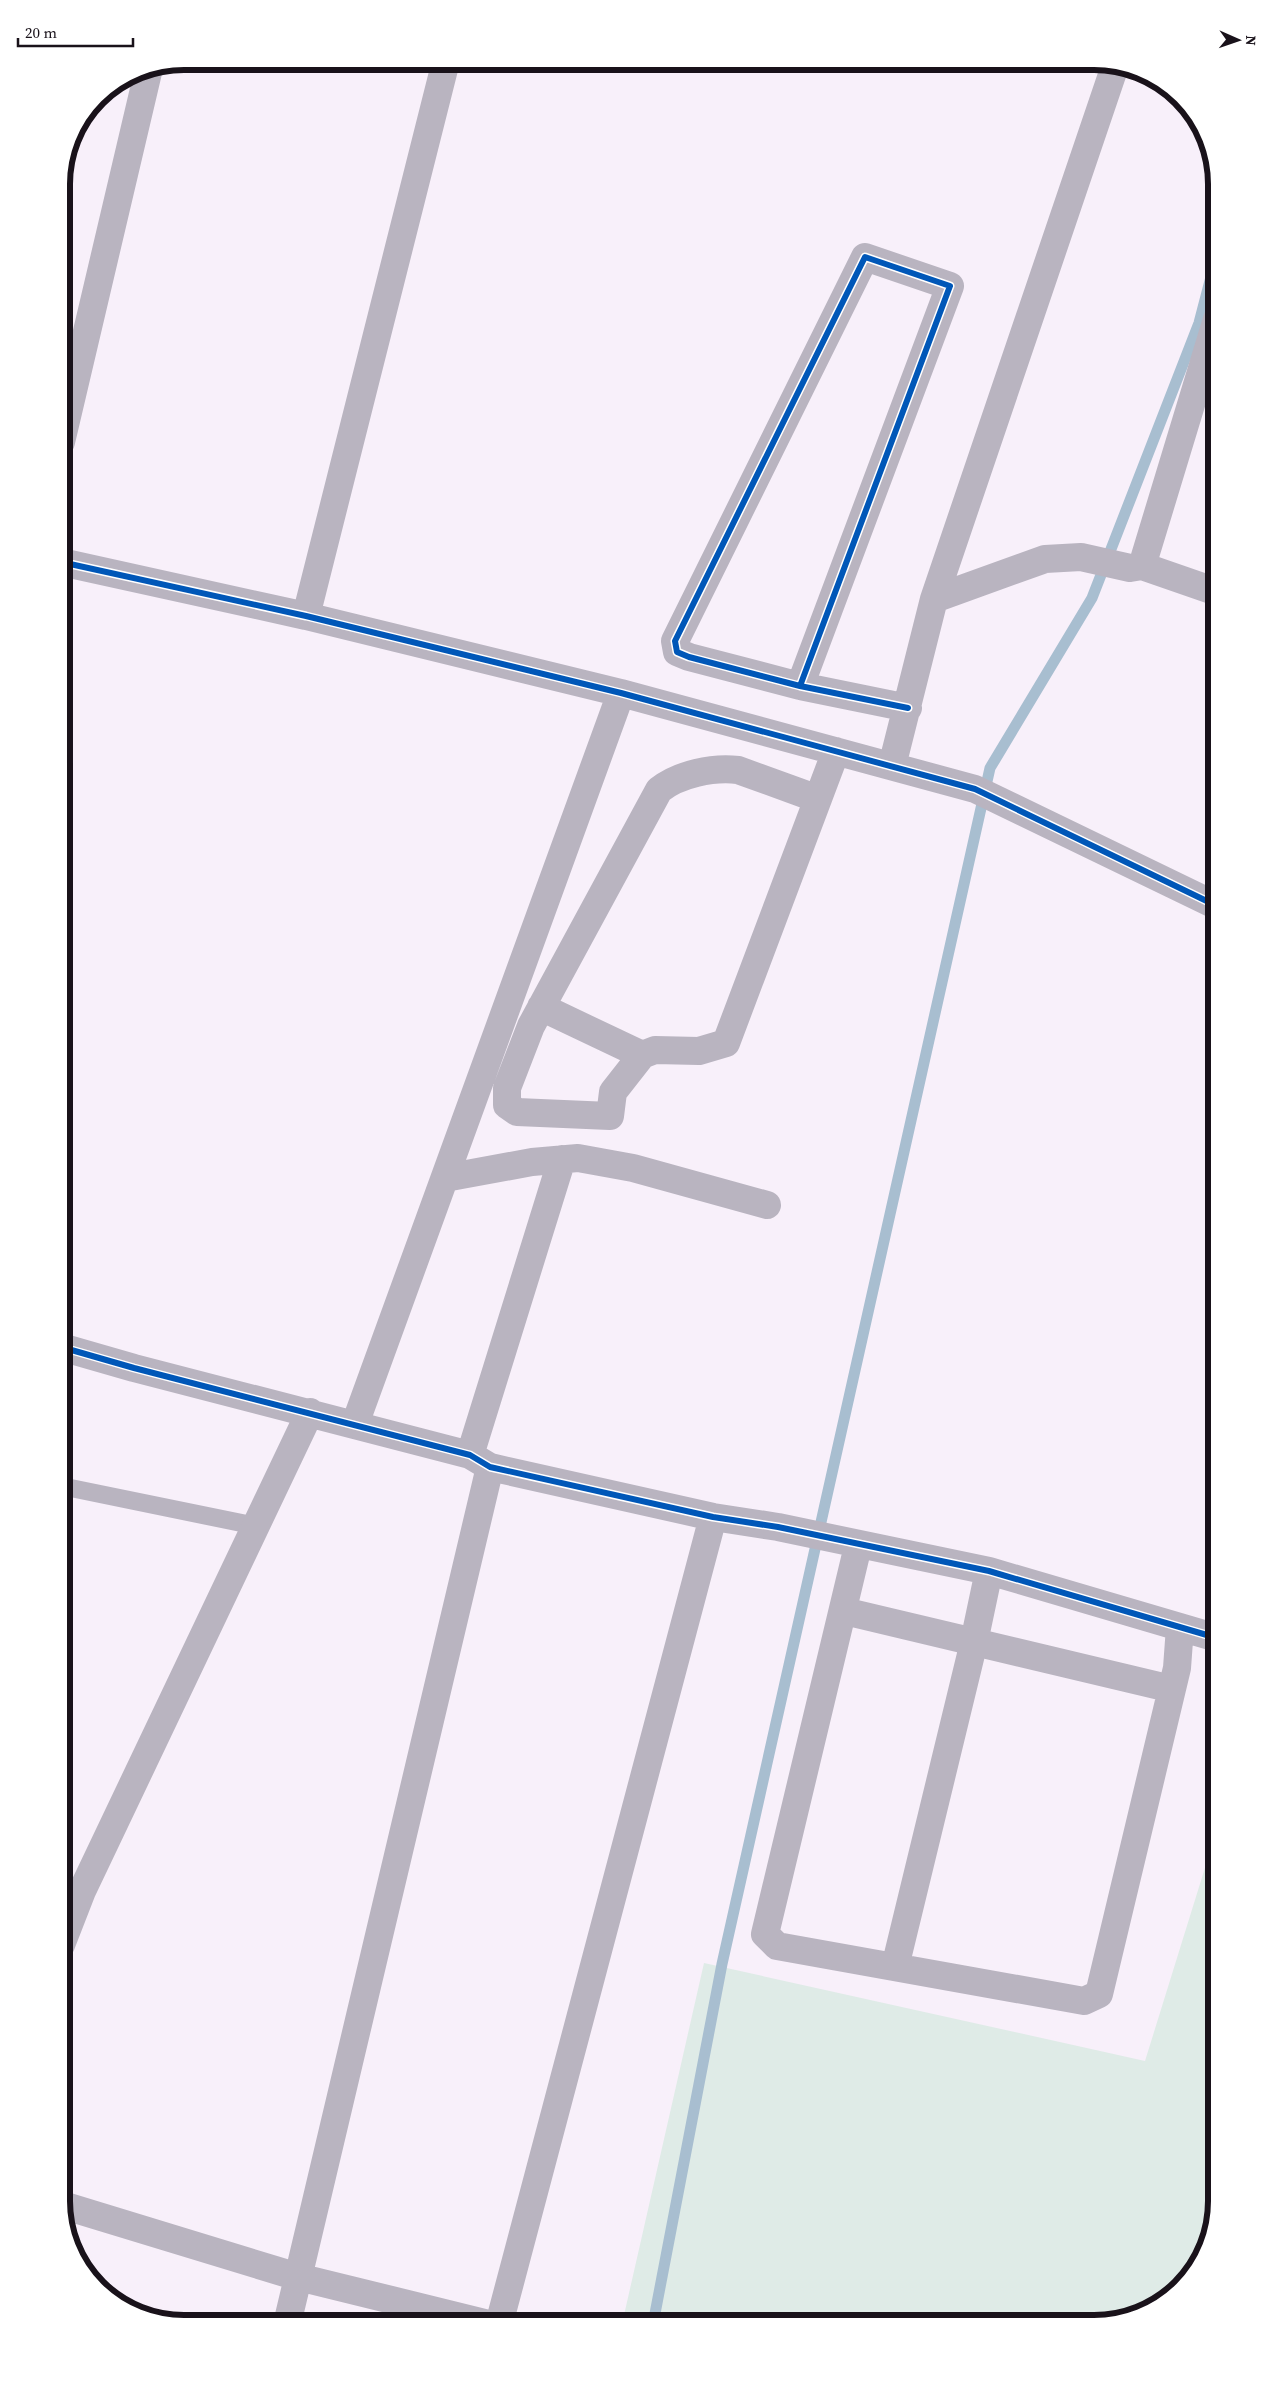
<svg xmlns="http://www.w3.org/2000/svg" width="1278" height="2385" viewBox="0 0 1278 2385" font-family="'Source Serif 4',serif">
  <rect width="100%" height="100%" fill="#f8f0fa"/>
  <path fill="#dfebe7" d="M 1217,1829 L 1217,2201 L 1196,2269 L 1141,2314 L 1094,2324 L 622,2324 L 704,1963 L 1145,2061 Z"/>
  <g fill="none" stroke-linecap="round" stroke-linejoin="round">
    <path stroke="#a8bed0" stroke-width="11" d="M 653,2324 L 722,1964 L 990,768 L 1092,598 L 1199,323 L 1217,254"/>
    <path stroke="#b9b4c0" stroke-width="18" d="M 61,1486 L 256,1526"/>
    <path stroke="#b9b4c0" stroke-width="28" d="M 61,442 L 149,68
      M 61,562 L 306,616 L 621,693 L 975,789 L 1217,906
      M 1142,566 L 1217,592
      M 934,599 L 1115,66
      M 306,616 L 446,61
      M 800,686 L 689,657 L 677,652 L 675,641 L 865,257 L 950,286 L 800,686 L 908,708
      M 892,766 L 934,599 L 1045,559 L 1081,557 L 1130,568 L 1142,566 L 1217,319
      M 818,799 L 738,770 C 713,767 679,774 659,790 L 531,1026 L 507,1088 L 507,1105 L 517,1112 L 610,1116 L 613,1092 L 642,1055 L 655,1050 L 699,1051 L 726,1043 L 836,751
      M 541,1007 L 642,1055
      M 445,1178 L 532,1162 L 578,1158 L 633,1168 L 767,1205
      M 61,1347 L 134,1368 L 470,1455 L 490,1467 L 713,1517 L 778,1527 L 989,1571 L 1217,1638
      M 355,1424 L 621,693
      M 470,1455 L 562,1159
      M 858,1546 L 765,1934 L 777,1946 L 1084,2001 L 1099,1994 L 1177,1668 L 1180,1627
      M 844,1611 L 1172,1689
      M 61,1945 L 82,1891 L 310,1412
      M 895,1967 L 974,1642 L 989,1571
      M 62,2205 L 298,2277 L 489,2324
      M 287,2324 L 490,1467
      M 499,2324 L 713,1517"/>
    <g stroke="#fff" stroke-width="9">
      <path id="cycleway" d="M 61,562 L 306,616 L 621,693 L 975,789 L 1217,906
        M 800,686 L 689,657 L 677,652 L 675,641 L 865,257 L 950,286 L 800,686 L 908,708
        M 61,1347 L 134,1368 L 470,1455 L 490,1467 L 713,1517 L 778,1527 L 989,1571 L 1217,1638"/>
    </g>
    <use href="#cycleway" stroke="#0057b8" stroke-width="6"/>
  </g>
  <path d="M0 0H1278V2385H0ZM184 70H1094A114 114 0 0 1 1208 184V2201A114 114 0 0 1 1094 2315H184A114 114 0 0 1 70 2201V184A114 114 0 0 1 184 70Z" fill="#fff" fill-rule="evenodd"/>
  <path fill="none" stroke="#19121a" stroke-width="6" d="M184 70H1094A114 114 0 0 1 1208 184V2201A114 114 0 0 1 1094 2315H184A114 114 0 0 1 70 2201V184A114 114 0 0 1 184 70Z"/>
  <g transform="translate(1238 40) rotate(92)" stroke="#ffffff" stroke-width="4" paint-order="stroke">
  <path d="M0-4L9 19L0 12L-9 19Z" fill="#19121a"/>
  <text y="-8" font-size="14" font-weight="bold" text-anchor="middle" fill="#19121a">N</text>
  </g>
  <path d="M18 38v8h115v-8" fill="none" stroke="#19121a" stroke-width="2.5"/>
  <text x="25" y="38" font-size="15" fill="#19121a" stroke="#ffffff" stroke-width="4" paint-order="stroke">20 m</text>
</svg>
